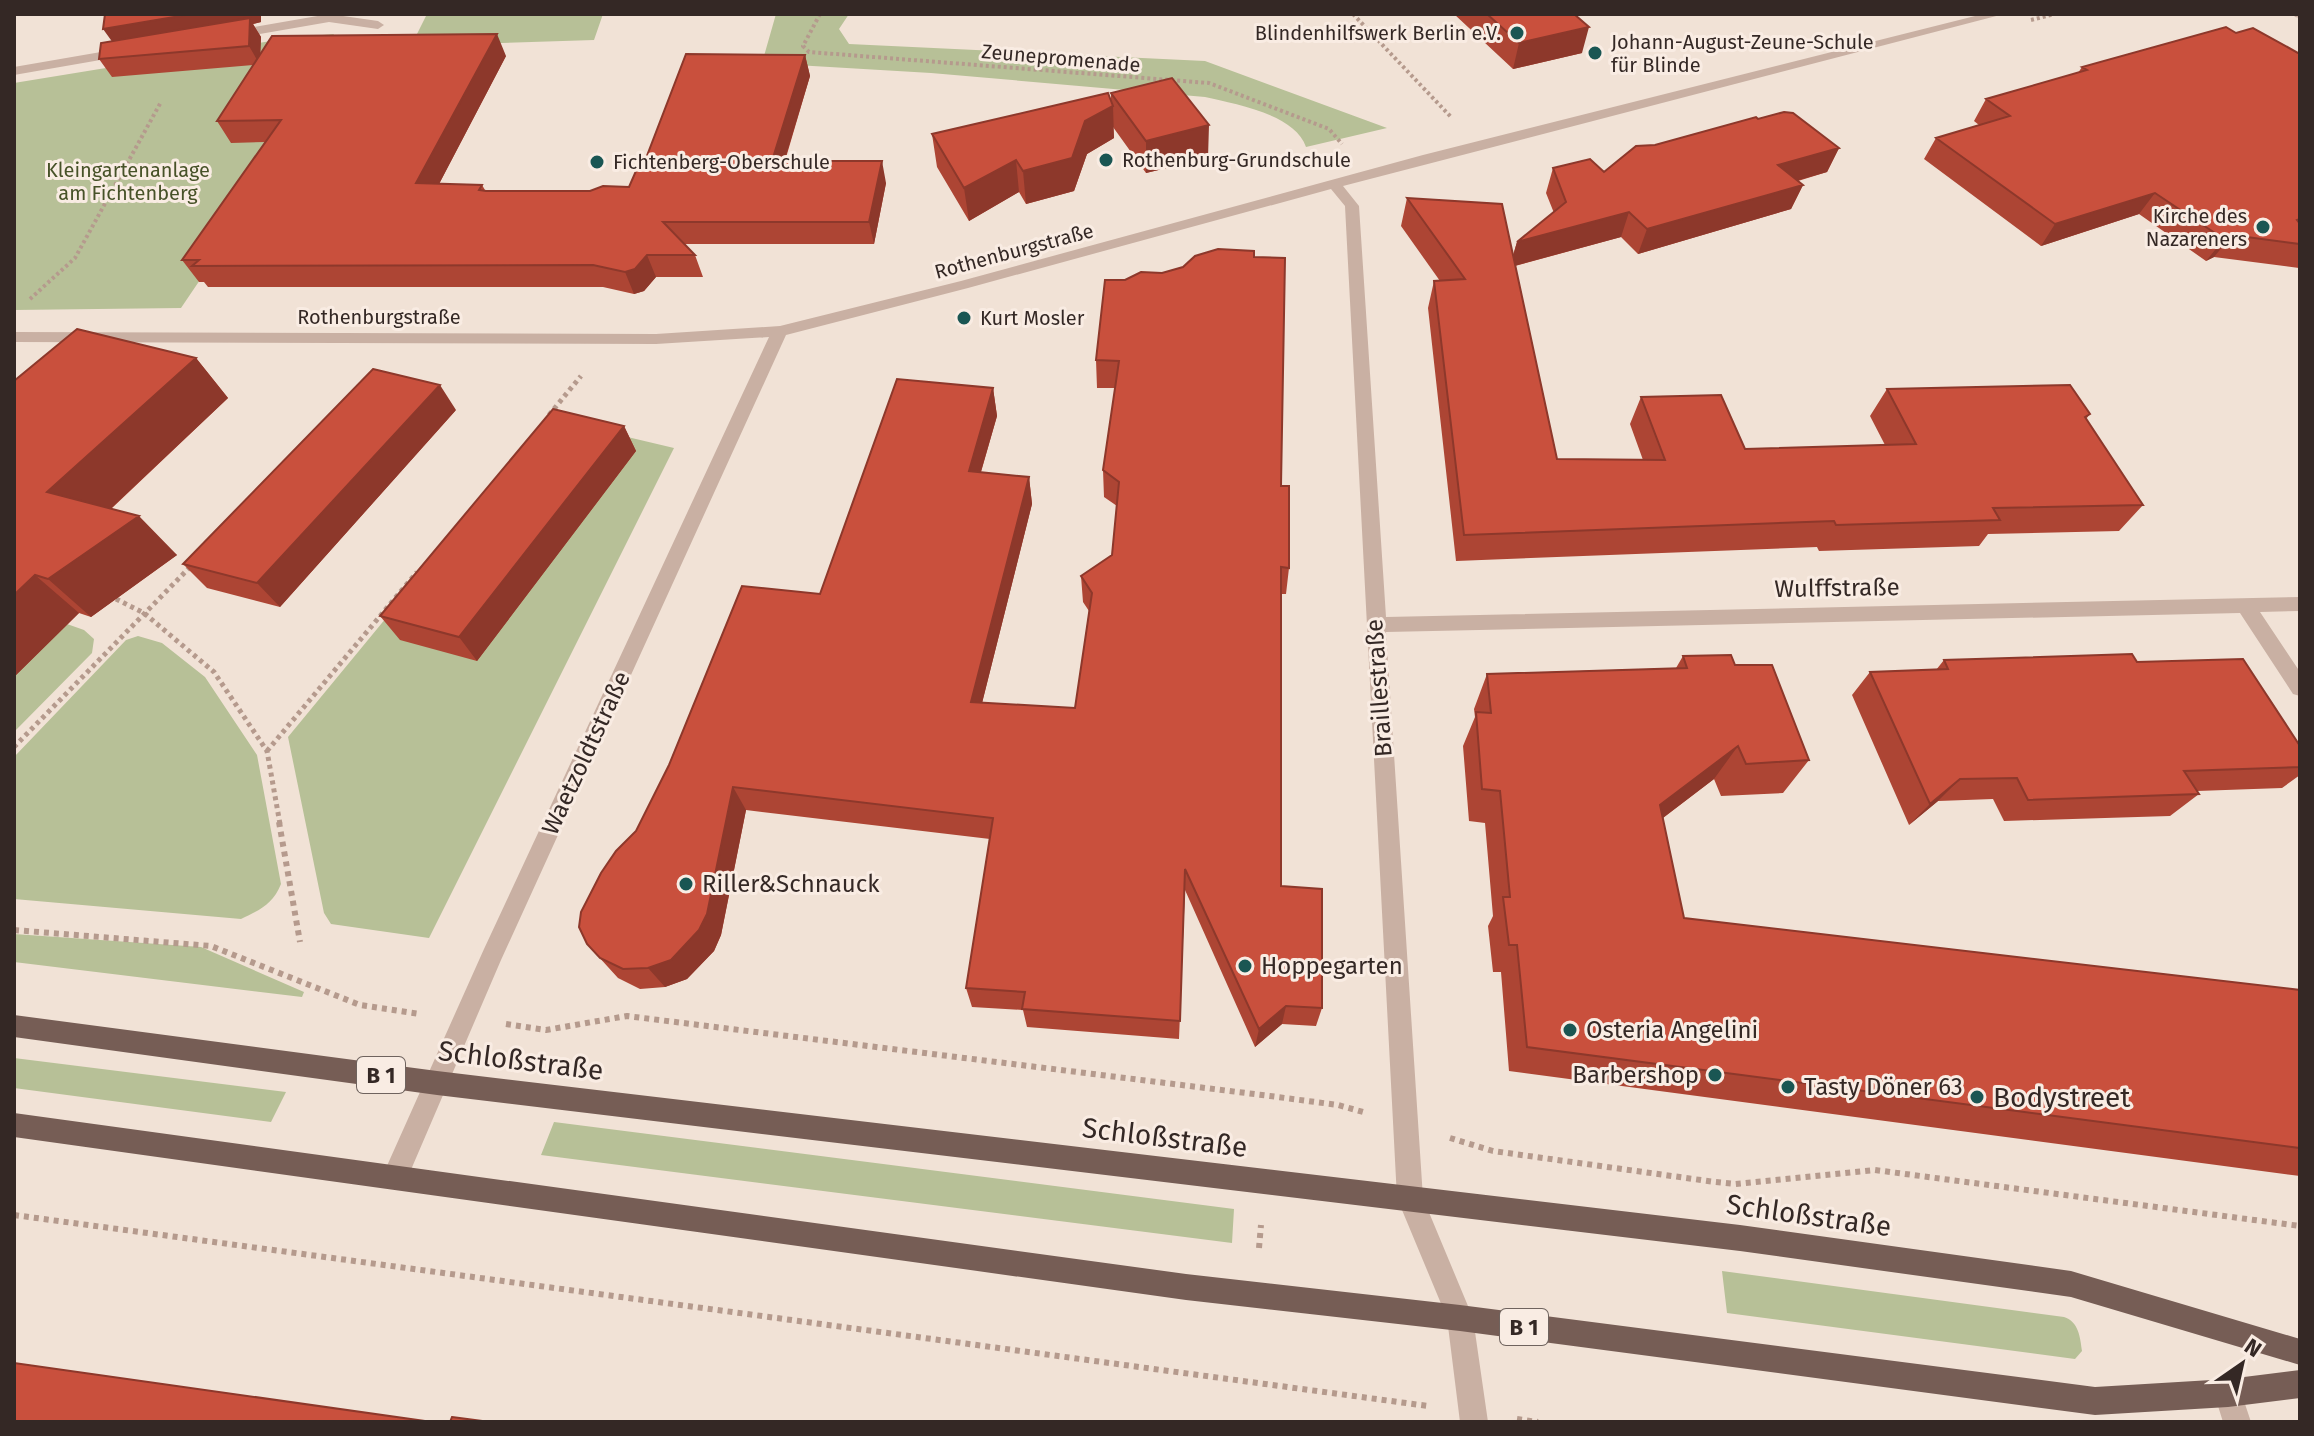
<svg xmlns="http://www.w3.org/2000/svg" width="2314" height="1436" viewBox="0 0 2314 1436" font-family="'Fira Sans',sans-serif">
  <rect width="100%" height="100%" fill="#f1e2d6"/>
  <path fill="#b7c097" d="M 427,14 L 603,14 L 594,40 L 411,46 Z
    M 776,14 L 849,14 L 839,29 L 849,44 L 1205,61 L 1387,128 L 1306,147 C 1295,114 1235,104 1205,97 L 931,73 L 762,63 Z
    M 334,34 L 269,178 L 181,308 L 14,310 L 14,83 L 289,38 Z
    M 560,421 L 674,448 L 429,938 L 331,924 L 324,913 L 288,737 L 419,578 Z
    M 67,624 L 84,630 L 94,639 L 92,653 L 14,732 L 14,676 Z
    M 138,636 L 162,643 L 205,677 L 257,755 L 281,884 C 273,904 260,910 241,919 L 14,899 L 14,757 L 126,640 Z
    M 14,934 L 201,947 L 304,992 L 302,997 L 14,962 Z
    M 14,1058 L 286,1092 L 271,1122 L 14,1088 Z
    M 554,1122 L 1234,1209 L 1232,1243 L 541,1155 Z
    M 1722,1271 L 2064,1317 C 2079,1322 2080,1337 2082,1351 L 2075,1359 L 1727,1313 Z"/>
  <g fill="none" stroke-linecap="round" stroke-linejoin="round">
    <path stroke="#b59a8d" stroke-width="4" stroke-dasharray="3 3" stroke-linecap="butt" d="M 820,14 L 803,46 L 809,52 L 1209,83 L 1329,129 L 1342,144
      M 1353,14 L 1451,117
      M 2031,20 L 2055,14
      M 30,299 L 75,258 L 161,102"/>
    <path stroke="#b59a8d" stroke-width="5" stroke-dasharray="4 4" stroke-linecap="butt" d="M 549,415 L 581,376
      M 116,599 L 144,613 L 214,672 L 267,751 L 280,824
      M 14,747 L 192,565
      M 267,751 L 417,572"/>
    <path stroke="#b59a8d" stroke-width="6" stroke-dasharray="5 5" stroke-linecap="butt" d="M 279,822 L 300,942
      M 14,930 L 211,946 L 360,1005 L 420,1014
      M 506,1024 L 546,1030 L 627,1016 L 1270,1096 L 1338,1105 L 1363,1112
      M 1450,1138 L 1493,1151 L 1715,1182 L 1735,1184 L 1875,1170 L 2300,1226
      M 14,1215 L 1428,1406
      M 1259,1248 L 1261,1225
      M 1517,1419 L 1538,1422"/>
    <path fill="#c9b0a3" fill-rule="evenodd" d="M 329,14 L 378,21 L 384,25 L 378,29 L 329,22 L 231,39 L 225,35 L 231,31 Z
      M 1983,14 L 2004,14 L 1343,186 L 1359,206 L 1386,617 L 2300,597 L 2300,611 L 2260,612 L 2300,672 L 2300,696 L 2293,694 L 2240,613 L 1386,632 L 1423,1198 L 1473,1318 L 1488,1422 L 1460,1422 L 1447,1318 L 1397,1198 L 1345,206 L 1331,189 L 968,288 L 786,335 L 501,960 L 404,1186 L 395,1189 L 386,1186 L 383,1177 L 386,1168 L 484,949 L 769,337 L 656,344 L 14,342 L 14,332 L 656,334 L 780,326 L 961,281 L 1423,155 Z
      M 2293,14 L 2300,14 L 2300,18 L 2295,17 Z
      M 124,48 L 129,49 L 129,55 L 14,75 L 14,67 Z
      M 2228,1379 L 2238,1383 L 2251,1422 L 2223,1422 L 2214,1393 L 2218,1383 Z"/>
    <path fill="#765d55" fill-rule="evenodd" d="M 14,1015 L 437,1071 L 1740,1225 L 2071,1271 L 2300,1339 L 2300,1365 L 2071,1297 L 1740,1251 L 437,1095 L 14,1037 Z
      M 14,1113 L 1186,1274 L 1460,1305 L 2095,1387 L 2228,1379 L 2300,1370 L 2300,1398 L 2228,1407 L 2095,1415 L 1460,1331 L 1186,1300 L 14,1137 Z"/>
  </g>
  <path fill="#ad4534" d="M 105,14 L 261,14 L 261,22 L 253,24 L 261,37 L 260,55 L 506,56 L 439,184 L 482,185 L 485,190 L 590,191 L 629,187 L 805,55 L 810,76 L 785,161 L 886,183 L 874,244 L 684,244 L 695,255 L 703,277 L 656,277 L 644,291 L 634,294 L 603,287 L 208,287 L 204,282 L 199,282 L 182,260 L 265,142 L 231,143 L 217,121 L 253,65 L 112,77 L 99,59 L 112,41 Z
    M 1454,14 L 1574,14 L 1582,53 L 1513,69 Z
    M 2236,33 L 2300,54 L 2299,268 L 2214,257 L 2206,261 L 2139,214 L 2041,246 L 1924,159 L 1936,138 L 1979,125 L 1974,121 L 1986,99 L 2078,73 L 2082,67 Z
    M 1111,93 L 1208,158 L 1146,173 L 1113,127 L 1114,138 L 1087,154 L 1074,191 L 1026,204 L 1019,192 L 969,221 L 937,167 L 932,134 L 1111,103 Z
    M 1758,119 L 1839,148 L 1827,172 L 1798,181 L 1803,185 L 1791,209 L 1638,254 L 1621,237 L 1515,266 L 1557,459 L 1643,460 L 1630,424 L 1641,397 L 1745,449 L 1885,445 L 1870,416 L 1887,389 L 2090,414 L 2086,419 L 2143,505 L 2119,531 L 1988,534 L 1979,546 L 1819,551 L 1817,547 L 1456,561 L 1428,308 L 1434,281 L 1440,281 L 1401,226 L 1407,198 L 1513,255 L 1517,242 L 1554,213 L 1546,193 L 1553,168 L 1604,172 L 1655,145 Z
    M 1254,257 L 1281,486 L 1289,568 L 1286,594 L 1281,594 L 1281,886 L 1322,1008 L 1316,1026 L 1282,1024 L 1255,1047 L 1185,890 L 1179,1039 L 1027,1027 L 1023,1010 L 972,1007 L 966,988 L 990,839 L 746,810 L 721,935 L 714,951 L 687,979 L 665,987 L 640,989 L 618,978 L 587,944 L 636,831 L 820,594 L 993,388 L 997,416 L 981,472 L 1029,477 L 1032,504 L 982,703 L 1075,708 L 1089,611 L 1083,602 L 1081,576 L 1112,555 L 1117,506 L 1104,497 L 1103,470 L 1115,388 L 1097,388 L 1096,360 L 1125,280 Z
    M 77,329 L 196,358 L 228,398 L 111,509 L 177,555 L 91,617 L 79,613 L 14,677 Z
    M 456,410 L 280,607 L 207,588 L 183,564 Z
    M 624,426 L 636,451 L 477,661 L 400,640 L 380,616 Z
    M 1683,656 L 1735,665 L 1809,760 L 1783,793 L 1721,796 L 1714,779 L 1663,818 L 1684,918 L 2300,990 L 2300,1176 L 1509,1071 L 1501,972 L 1493,972 L 1488,926 L 1493,916 L 1485,823 L 1469,821 L 1463,746 L 1475,717 L 1474,709 L 1487,674 L 1676,668 Z
    M 1944,660 L 2137,662 L 2300,746 L 2300,775 L 2282,788 L 2197,791 L 2199,794 L 2170,816 L 2004,821 L 1993,799 L 1938,801 L 1909,825 L 1852,695 L 1870,672 L 1936,670 Z"/>
  <path fill="#8d382b" d="M 192,14 L 261,14 L 261,22 L 253,24 L 261,37 L 260,65 L 249,46 L 116,47 L 103,29 Z
    M 1589,27 L 1582,53 L 1513,69 L 1519,43 Z
    M 497,34 L 506,56 L 428,205 L 416,183 Z
    M 805,55 L 810,76 L 778,182 L 772,161 Z
    M 1113,106 L 1114,138 L 1087,154 L 1074,191 L 1026,204 L 1023,171 L 1085,121 Z
    M 1209,125 L 1208,158 L 1146,173 L 1146,141 Z
    M 1839,148 L 1827,172 L 1768,189 L 1778,165 Z
    M 1016,160 L 1019,192 L 969,221 L 964,188 Z
    M 882,161 L 886,183 L 874,244 L 869,222 Z
    M 1803,185 L 1791,209 L 1638,254 L 1647,229 Z
    M 2155,193 L 2139,214 L 2041,246 L 2055,224 Z
    M 1629,212 L 1621,237 L 1510,267 L 1517,242 Z
    M 2232,235 L 2214,257 L 2206,261 L 2224,239 Z
    M 647,255 L 656,277 L 644,291 L 634,294 L 625,272 Z
    M 196,358 L 228,398 L 87,531 L 47,492 Z
    M 440,385 L 456,410 L 280,607 L 257,583 Z
    M 993,388 L 997,416 L 973,499 L 969,471 Z
    M 624,426 L 636,451 L 477,661 L 459,637 Z
    M 1029,477 L 1032,504 L 976,727 L 971,702 Z
    M 139,516 L 177,555 L 91,617 L 48,579 Z
    M 35,575 L 79,613 L 14,677 L 14,595 Z
    M 1738,746 L 1714,779 L 1639,836 L 1660,805 Z
    M 1960,779 L 1938,801 L 1909,825 L 1930,804 Z
    M 733,787 L 746,810 L 721,935 L 714,951 L 687,979 L 665,987 L 648,968 Z
    M 1286,1006 L 1282,1024 L 1255,1047 L 1259,1029 Z"/>
  <path fill="#c9503d" stroke="#8d382b" stroke-width="2" d="M 105,14 L 192,14 L 103,29 Z
    M 1487,14 L 1574,14 L 1589,27 L 1519,43 Z
    M 250,18 L 249,46 L 99,59 L 101,43 Z
    M 2226,27 L 2236,33 L 2253,28 L 2300,54 L 2300,219 L 2297,220 L 2300,224 L 2300,244 L 2232,235 L 2224,239 L 2155,193 L 2055,224 L 1936,138 L 2010,116 L 1986,99 L 2087,70 L 2082,67 Z
    M 497,34 L 416,183 L 482,185 L 479,190 L 486,191 L 590,191 L 603,186 L 629,187 L 636,171 L 643,166 L 686,54 L 805,55 L 772,161 L 882,161 L 869,222 L 663,222 L 695,255 L 647,255 L 635,269 L 625,272 L 593,265 L 192,266 L 199,260 L 182,260 L 281,120 L 217,121 L 272,36 Z
    M 1172,78 L 1209,125 L 1146,141 L 1111,93 Z
    M 1108,93 L 1113,106 L 1085,121 L 1072,158 L 1023,171 L 1016,160 L 964,188 L 932,134 Z
    M 1784,112 L 1793,113 L 1839,148 L 1778,165 L 1803,185 L 1647,229 L 1629,212 L 1517,242 L 1566,202 L 1553,168 L 1590,159 L 1604,172 L 1636,146 L 1655,145 L 1756,117 L 1758,119 Z
    M 1407,198 L 1502,204 L 1557,459 L 1665,460 L 1641,397 L 1721,395 L 1745,449 L 1916,444 L 1887,389 L 2070,385 L 2090,414 L 2085,417 L 2143,505 L 1993,508 L 2000,520 L 1836,525 L 1834,521 L 1464,535 L 1434,281 L 1465,279 Z
    M 1218,249 L 1254,251 L 1254,257 L 1285,258 L 1281,486 L 1289,486 L 1289,568 L 1281,567 L 1281,886 L 1322,889 L 1322,1008 L 1286,1006 L 1259,1029 L 1185,869 L 1180,1021 L 1022,1009 L 1025,992 L 966,988 L 993,818 L 733,787 L 707,914 L 699,930 L 671,960 L 648,968 L 623,969 L 600,958 L 587,944 L 579,927 L 581,912 L 601,873 L 616,851 L 636,831 L 669,765 L 742,586 L 820,594 L 897,379 L 993,388 L 969,471 L 1029,477 L 971,702 L 1075,708 L 1092,593 L 1081,576 L 1112,555 L 1119,482 L 1103,470 L 1119,361 L 1096,360 L 1105,280 L 1125,280 L 1141,272 L 1162,273 L 1183,267 L 1195,256 Z
    M 77,329 L 196,358 L 47,492 L 139,516 L 48,579 L 35,575 L 14,595 L 14,381 Z
    M 373,369 L 440,385 L 257,583 L 183,564 Z
    M 553,409 L 624,426 L 459,637 L 380,616 Z
    M 2132,654 L 2137,662 L 2243,659 L 2300,746 L 2300,767 L 2184,771 L 2199,794 L 2028,800 L 2017,778 L 1960,779 L 1930,804 L 1870,672 L 1948,669 L 1944,660 Z
    M 1731,655 L 1735,665 L 1772,665 L 1809,760 L 1746,764 L 1738,746 L 1660,805 L 1684,918 L 2300,990 L 2300,1148 L 1527,1047 L 1517,945 L 1509,945 L 1503,897 L 1510,897 L 1500,791 L 1482,789 L 1476,712 L 1491,713 L 1487,674 L 1687,668 L 1683,656 Z
    M 14,1363 L 432,1422 L 14,1422 Z
    M 452,1417 L 490,1422 L 450,1422 Z"/>
  <g fill="#1a5653" stroke="#f9ece3" stroke-width="3">
    <circle cx="1517" cy="33" r="8"/>
    <circle cx="1595" cy="53" r="8"/>
    <circle cx="1106" cy="160" r="8"/>
    <circle cx="597" cy="162" r="8"/>
    <circle cx="2263" cy="227" r="8"/>
    <circle cx="964" cy="318" r="8"/>
    <circle cx="686" cy="884" r="8"/>
    <circle cx="1245" cy="966" r="8"/>
    <circle cx="1570" cy="1030" r="8"/>
    <circle cx="1715" cy="1075" r="8"/>
    <circle cx="1788" cy="1087" r="8"/>
    <circle cx="1977" cy="1097" r="8"/>
  </g>
  <g text-anchor="middle" stroke-width="6" stroke-linejoin="round" paint-order="stroke">
    <g font-size="20" fill="#342825" stroke="#f9ece3" text-anchor="start">
      <text x="1501" y="40" text-anchor="end">Blindenhilfswerk Berlin e.V.</text>
      <text x="1611" y="49">Johann-August-Zeune-Schule<tspan x="1611" dy="23">für Blinde</tspan></text>
      <text x="1122" y="167">Rothenburg-Grundschule</text>
      <text x="613" y="169">Fichtenberg-Oberschule</text>
      <text x="2247" y="223" text-anchor="end">Kirche des<tspan x="2247" dy="23">Nazareners</tspan></text>
      <text x="980" y="325">Kurt Mosler</text>
    </g>
    <g font-size="20" fill="#342825" stroke="#f9ece3">
      <text transform="translate(1061 58) rotate(5)" y="7">Zeunepromenade</text>
      <text transform="translate(1014 251) rotate(-15)" y="7">Rothenburgstraße</text>
      <text x="379" y="324">Rothenburgstraße</text>
    </g>
    <g font-size="20" fill="#475228" stroke="#f9ece3">
      <text x="128" y="177">Kleingartenanlage<tspan x="128" dy="23">am Fichtenberg</tspan></text>
    </g>
    <g fill="#f9ece3" stroke="#6f635e" stroke-width="2">
      <rect x="357" y="1057" width="48" height="36" rx="6"/>
      <rect x="1500" y="1309" width="48" height="36" rx="6"/>
    </g>
    <g font-size="22" font-weight="bold" fill="#342825">
      <text x="381" y="1083">B 1</text>
      <text x="1524" y="1335">B 1</text>
    </g>
    <g font-size="24" fill="#342825" stroke="#f9ece3">
      <text transform="translate(1837 588) rotate(-1)" y="8">Wulffstraße</text>
      <text transform="translate(1379 688) rotate(-94)" y="8">Braillestraße</text>
      <text transform="translate(586 753) rotate(-65)" y="8">Waetzoldtstraße</text>
    </g>
    <g font-size="24" fill="#342825" stroke="#f9ece3" text-anchor="start">
      <text x="702" y="892">Riller&amp;Schnauck</text>
      <text x="1261" y="974">Hoppegarten</text>
      <text x="1586" y="1038">Osteria Angelini</text>
      <text x="1699" y="1083" text-anchor="end">Barbershop</text>
      <text x="1804" y="1095">Tasty Döner 63</text>
    </g>
    <g font-size="28" fill="#342825" stroke="#f9ece3">
      <text transform="translate(521 1060) rotate(7)" y="10">Schloßstraße</text>
      <text transform="translate(1165 1137) rotate(7)" y="10">Schloßstraße</text>
      <text transform="translate(1809 1215) rotate(8)" y="10">Schloßstraße</text>
    </g>
    <g font-size="28" fill="#342825" stroke="#f9ece3" text-anchor="start">
      <text x="1993" y="1107">Bodystreet</text>
    </g>
  </g>
  <rect width="2314" height="1436" fill="none" stroke="#342825" stroke-width="32"/>
  <g transform="translate(2242 1364) rotate(34)" stroke="#f9ece3" stroke-width="6" paint-order="stroke">
  <path d="M0-6L14 30L0 20L-14 30Z" fill="#342825"/>
  <text y="-12" font-size="22" font-weight="bold" text-anchor="middle" fill="#342825">N</text>
  </g>
</svg>
